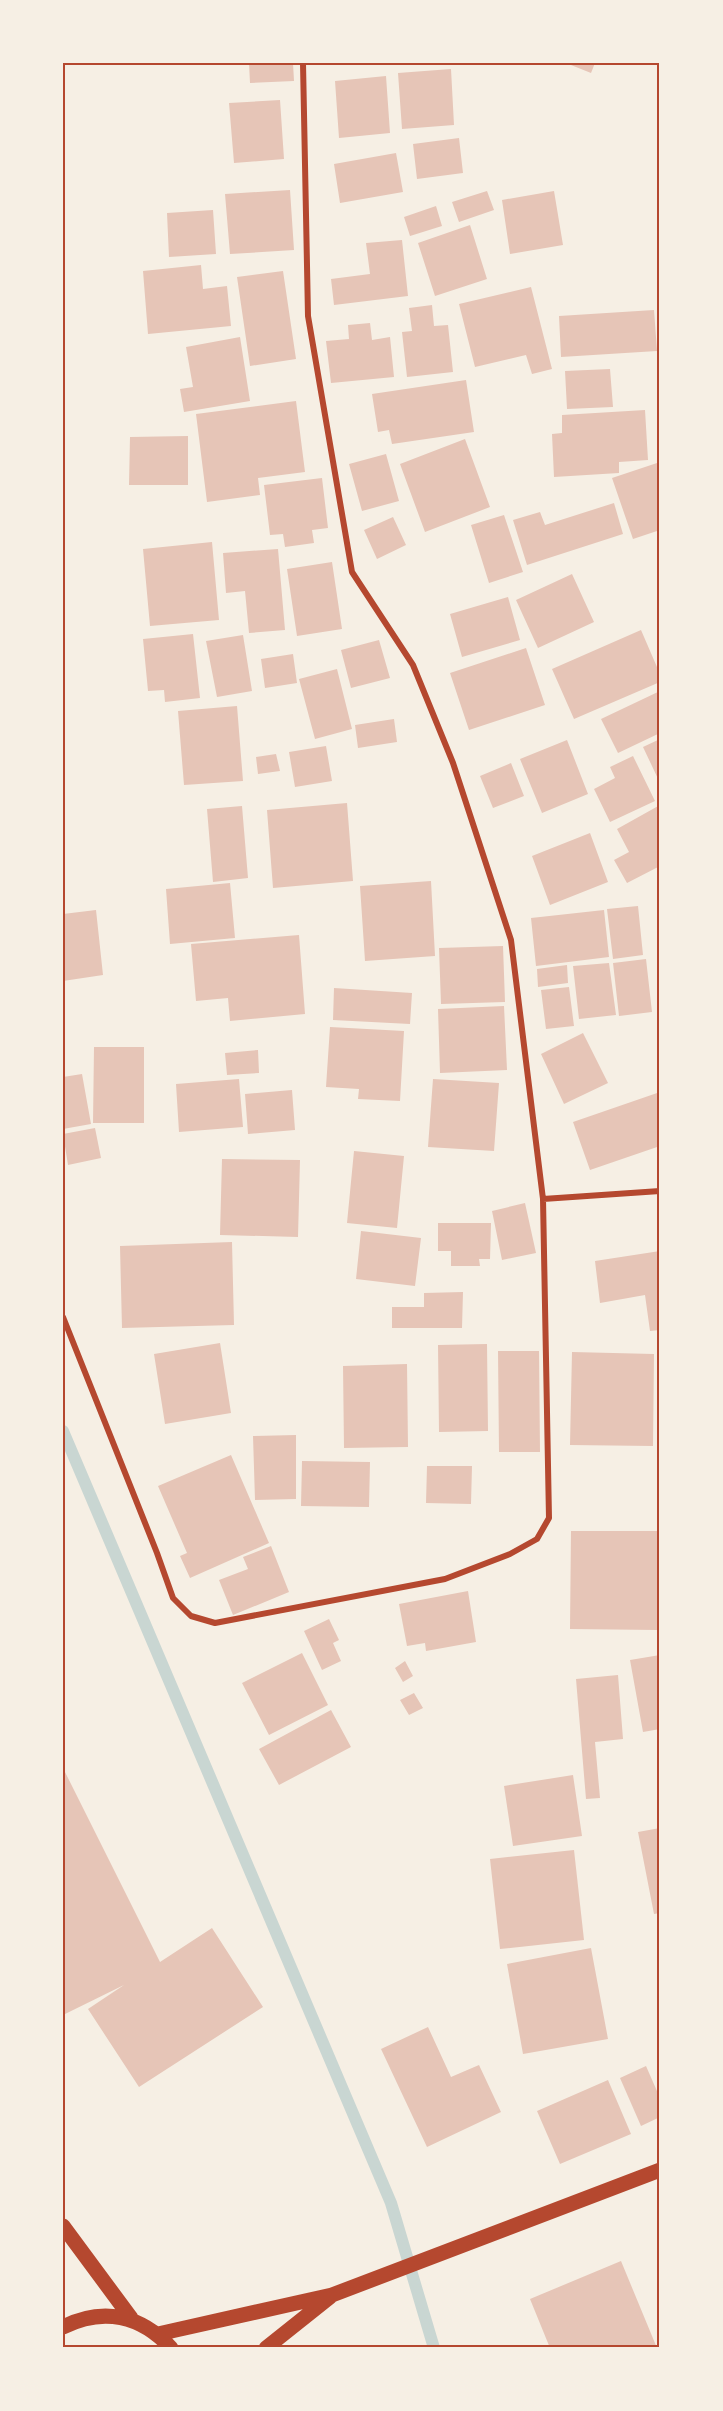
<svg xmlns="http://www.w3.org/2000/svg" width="723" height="2411" viewBox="0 0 723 2411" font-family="Jost,sans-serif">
  <rect width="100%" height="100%" fill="#f6efe4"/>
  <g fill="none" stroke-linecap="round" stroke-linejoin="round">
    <path stroke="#c9d6d2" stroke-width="12" d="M 63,1431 L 391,2203 L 434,2348"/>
  </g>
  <path fill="#e6c5b7" d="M 249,63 L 293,63 L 294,81 L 250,83 Z
    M 566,63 L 595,63 L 591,73 Z
    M 451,69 L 454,125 L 402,129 L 398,73 Z
    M 386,76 L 390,133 L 339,138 L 335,81 Z
    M 280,100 L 284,159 L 234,163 L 229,103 Z
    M 459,138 L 463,173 L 417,179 L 413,144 Z
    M 396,153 L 403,192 L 340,203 L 334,164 Z
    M 290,190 L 294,250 L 230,254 L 225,194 Z
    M 487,191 L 494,210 L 459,222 L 452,202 Z
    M 554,191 L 563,245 L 510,254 L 502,200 Z
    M 436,206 L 442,226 L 410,236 L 404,217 Z
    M 213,210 L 216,254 L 169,257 L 167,213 Z
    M 470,225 L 487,279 L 435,296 L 418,243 Z
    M 402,240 L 408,296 L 334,305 L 331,279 L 370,274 L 366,243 Z
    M 201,265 L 203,289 L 227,286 L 231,326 L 148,334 L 143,271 Z
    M 283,271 L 296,359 L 250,366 L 237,277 Z
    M 531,287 L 552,369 L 532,374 L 526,355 L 475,367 L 459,304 Z
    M 432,305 L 434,326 L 448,325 L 453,372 L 407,377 L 402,332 L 412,331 L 409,308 Z
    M 654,310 L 657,351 L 561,357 L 559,316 Z
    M 370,323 L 372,340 L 390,337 L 394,377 L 331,383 L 326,341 L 349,339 L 348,325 Z
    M 240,337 L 250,401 L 184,412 L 180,389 L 193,387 L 186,347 Z
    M 610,369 L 613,407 L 567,409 L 565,371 Z
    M 466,380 L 474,432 L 392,444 L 389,430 L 378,432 L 372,394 Z
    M 296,401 L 305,472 L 258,478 L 260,495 L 207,502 L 196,414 Z
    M 645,410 L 648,460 L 619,462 L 619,473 L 554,477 L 552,434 L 562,433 L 562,415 Z
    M 188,436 L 188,485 L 129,485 L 130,437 Z
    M 465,439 L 490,507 L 425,532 L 400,464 Z
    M 386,454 L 399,501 L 362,511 L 349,464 Z
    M 660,462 L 660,530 L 633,539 L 612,478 Z
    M 322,478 L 328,528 L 312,530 L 314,543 L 285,547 L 283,534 L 270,535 L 264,485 Z
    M 614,503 L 623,534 L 527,565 L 513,520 L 540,512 L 545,525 Z
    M 504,515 L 523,572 L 489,583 L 471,525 Z
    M 393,517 L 406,545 L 377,559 L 364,530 Z
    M 212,542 L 219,620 L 150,626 L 143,549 Z
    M 278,549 L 285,630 L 249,633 L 245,591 L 226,593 L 223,553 Z
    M 332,562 L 342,629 L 297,636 L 287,569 Z
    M 572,574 L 594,622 L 538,648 L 516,600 Z
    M 508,597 L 520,640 L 462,657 L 450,614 Z
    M 641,630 L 660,674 L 660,682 L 574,719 L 552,669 Z
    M 193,634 L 200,698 L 165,702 L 164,690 L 148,691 L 143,639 Z
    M 243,635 L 252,691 L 217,697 L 206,641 Z
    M 379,640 L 390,678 L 351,688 L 341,650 Z
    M 526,648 L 545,705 L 469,730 L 450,673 Z
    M 293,654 L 297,683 L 265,688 L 261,659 Z
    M 337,669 L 352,729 L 315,739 L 299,679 Z
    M 660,691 L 660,733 L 618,753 L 601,719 Z
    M 237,706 L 243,781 L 184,785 L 178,711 Z
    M 394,719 L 397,742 L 358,748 L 355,725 Z
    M 660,739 L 660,783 L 643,747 Z
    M 567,740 L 588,794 L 542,813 L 520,759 Z
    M 326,746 L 332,781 L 295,787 L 289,752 Z
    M 276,754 L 280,771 L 258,774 L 256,757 Z
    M 633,756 L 655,801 L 610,822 L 594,789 L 615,778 L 610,767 Z
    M 511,763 L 524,796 L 493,808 L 480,776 Z
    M 347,803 L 353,881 L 273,888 L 267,810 Z
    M 660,805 L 660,866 L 627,883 L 614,860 L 629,852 L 617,829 Z
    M 242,806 L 248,878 L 213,882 L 207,809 Z
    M 590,833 L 608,882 L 550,905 L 532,856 Z
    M 431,881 L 435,956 L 365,961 L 360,886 Z
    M 230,883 L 235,938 L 170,944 L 166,889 Z
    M 638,906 L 643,955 L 613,959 L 607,909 Z
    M 96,910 L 103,975 L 63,981 L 63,914 Z
    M 604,910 L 609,957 L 536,966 L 531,918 Z
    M 299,935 L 305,1014 L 230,1021 L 228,998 L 196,1001 L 191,944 Z
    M 503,946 L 505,1002 L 441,1004 L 439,948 Z
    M 646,959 L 652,1012 L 619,1016 L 613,963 Z
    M 609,963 L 616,1015 L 579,1019 L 573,966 Z
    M 567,965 L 568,983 L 538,987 L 537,969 Z
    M 569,987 L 574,1026 L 546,1029 L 541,990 Z
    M 334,988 L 412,993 L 410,1024 L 333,1020 Z
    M 504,1006 L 507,1070 L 440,1073 L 438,1009 Z
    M 330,1027 L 404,1031 L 400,1101 L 358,1099 L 359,1089 L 326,1087 Z
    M 583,1033 L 608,1083 L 564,1104 L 541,1054 Z
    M 94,1047 L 144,1047 L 144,1123 L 93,1123 Z
    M 258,1050 L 259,1073 L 227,1075 L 225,1053 Z
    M 82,1074 L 91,1124 L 63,1129 L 63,1077 Z
    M 239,1079 L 243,1127 L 179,1132 L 176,1084 Z
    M 433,1079 L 499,1083 L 494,1151 L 428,1147 Z
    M 292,1090 L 295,1130 L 248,1134 L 245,1094 Z
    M 660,1092 L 660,1146 L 590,1170 L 573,1122 Z
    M 95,1128 L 101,1158 L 68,1165 L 63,1134 Z
    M 354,1151 L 404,1156 L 397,1228 L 347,1223 Z
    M 222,1159 L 300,1160 L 298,1237 L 220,1235 Z
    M 525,1203 L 536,1253 L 502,1260 L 492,1211 Z
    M 438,1223 L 491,1223 L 490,1259 L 479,1259 L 480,1266 L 451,1266 L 451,1251 L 438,1251 Z
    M 361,1231 L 421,1238 L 415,1286 L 356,1279 Z
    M 232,1242 L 234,1325 L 122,1328 L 120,1246 Z
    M 660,1251 L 660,1330 L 650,1331 L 645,1295 L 600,1303 L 595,1261 Z
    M 463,1292 L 462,1328 L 392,1328 L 392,1307 L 424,1307 L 424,1293 Z
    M 220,1343 L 231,1413 L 165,1424 L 154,1354 Z
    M 487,1344 L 488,1431 L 439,1432 L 438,1345 Z
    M 498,1351 L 539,1351 L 540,1452 L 499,1452 Z
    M 572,1352 L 654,1354 L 653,1446 L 570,1445 Z
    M 407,1364 L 408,1447 L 344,1448 L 343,1366 Z
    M 296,1435 L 296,1499 L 255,1500 L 253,1436 Z
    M 231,1455 L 269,1543 L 190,1578 L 180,1556 L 187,1553 L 158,1486 Z
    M 302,1461 L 370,1462 L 369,1507 L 301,1506 Z
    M 427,1466 L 472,1466 L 471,1504 L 426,1503 Z
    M 571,1531 L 658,1531 L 657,1630 L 570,1629 Z
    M 271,1546 L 289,1592 L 233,1615 L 219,1580 L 248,1569 L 243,1557 Z
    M 468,1591 L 476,1642 L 426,1651 L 425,1643 L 407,1646 L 399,1604 Z
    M 329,1619 L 339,1640 L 333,1643 L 341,1661 L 322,1670 L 304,1631 Z
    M 302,1653 L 328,1705 L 269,1735 L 242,1683 Z
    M 660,1655 L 660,1729 L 643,1732 L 630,1660 Z
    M 405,1661 L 413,1676 L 403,1682 L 395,1668 Z
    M 618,1675 L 623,1739 L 595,1742 L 600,1798 L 586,1799 L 576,1679 Z
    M 414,1693 L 423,1708 L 409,1715 L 400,1700 Z
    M 331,1710 L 351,1747 L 279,1785 L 259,1749 Z
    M 63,1768 L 160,1962 L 212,1928 L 263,2007 L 139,2087 L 88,2009 L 124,1985 L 63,2015 Z
    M 573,1775 L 582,1836 L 513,1846 L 504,1786 Z
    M 660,1828 L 660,1913 L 654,1914 L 638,1832 Z
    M 574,1850 L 584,1940 L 500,1949 L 490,1859 Z
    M 591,1948 L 608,2039 L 523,2054 L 507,1964 Z
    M 428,2027 L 451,2077 L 479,2065 L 501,2112 L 427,2147 L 381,2049 Z
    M 646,2066 L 660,2098 L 660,2117 L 641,2126 L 620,2078 Z
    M 608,2080 L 631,2134 L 560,2164 L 537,2111 Z
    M 621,2261 L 657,2348 L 550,2348 L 530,2299 Z"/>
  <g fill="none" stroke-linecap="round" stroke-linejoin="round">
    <path stroke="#b5482f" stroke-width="6" d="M 543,1199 L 660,1191
      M 63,1317 L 157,1553 L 173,1598 L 191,1616 L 215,1623 L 445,1579 L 510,1554 L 537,1539 L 549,1518 L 543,1199 L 511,940 L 453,763 L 413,665 L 352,572 L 308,316 L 303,63"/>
    <path stroke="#b5482f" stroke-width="15" d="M 63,2226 L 131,2318
      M 63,2327 C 103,2307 141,2315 171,2348
      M 158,2334 L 332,2295 L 660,2170
      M 266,2348 L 330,2297"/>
  </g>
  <rect width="723" height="2411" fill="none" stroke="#f6efe4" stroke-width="129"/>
  <rect x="64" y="64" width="594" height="2282" fill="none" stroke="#b5482f" stroke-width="2"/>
</svg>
